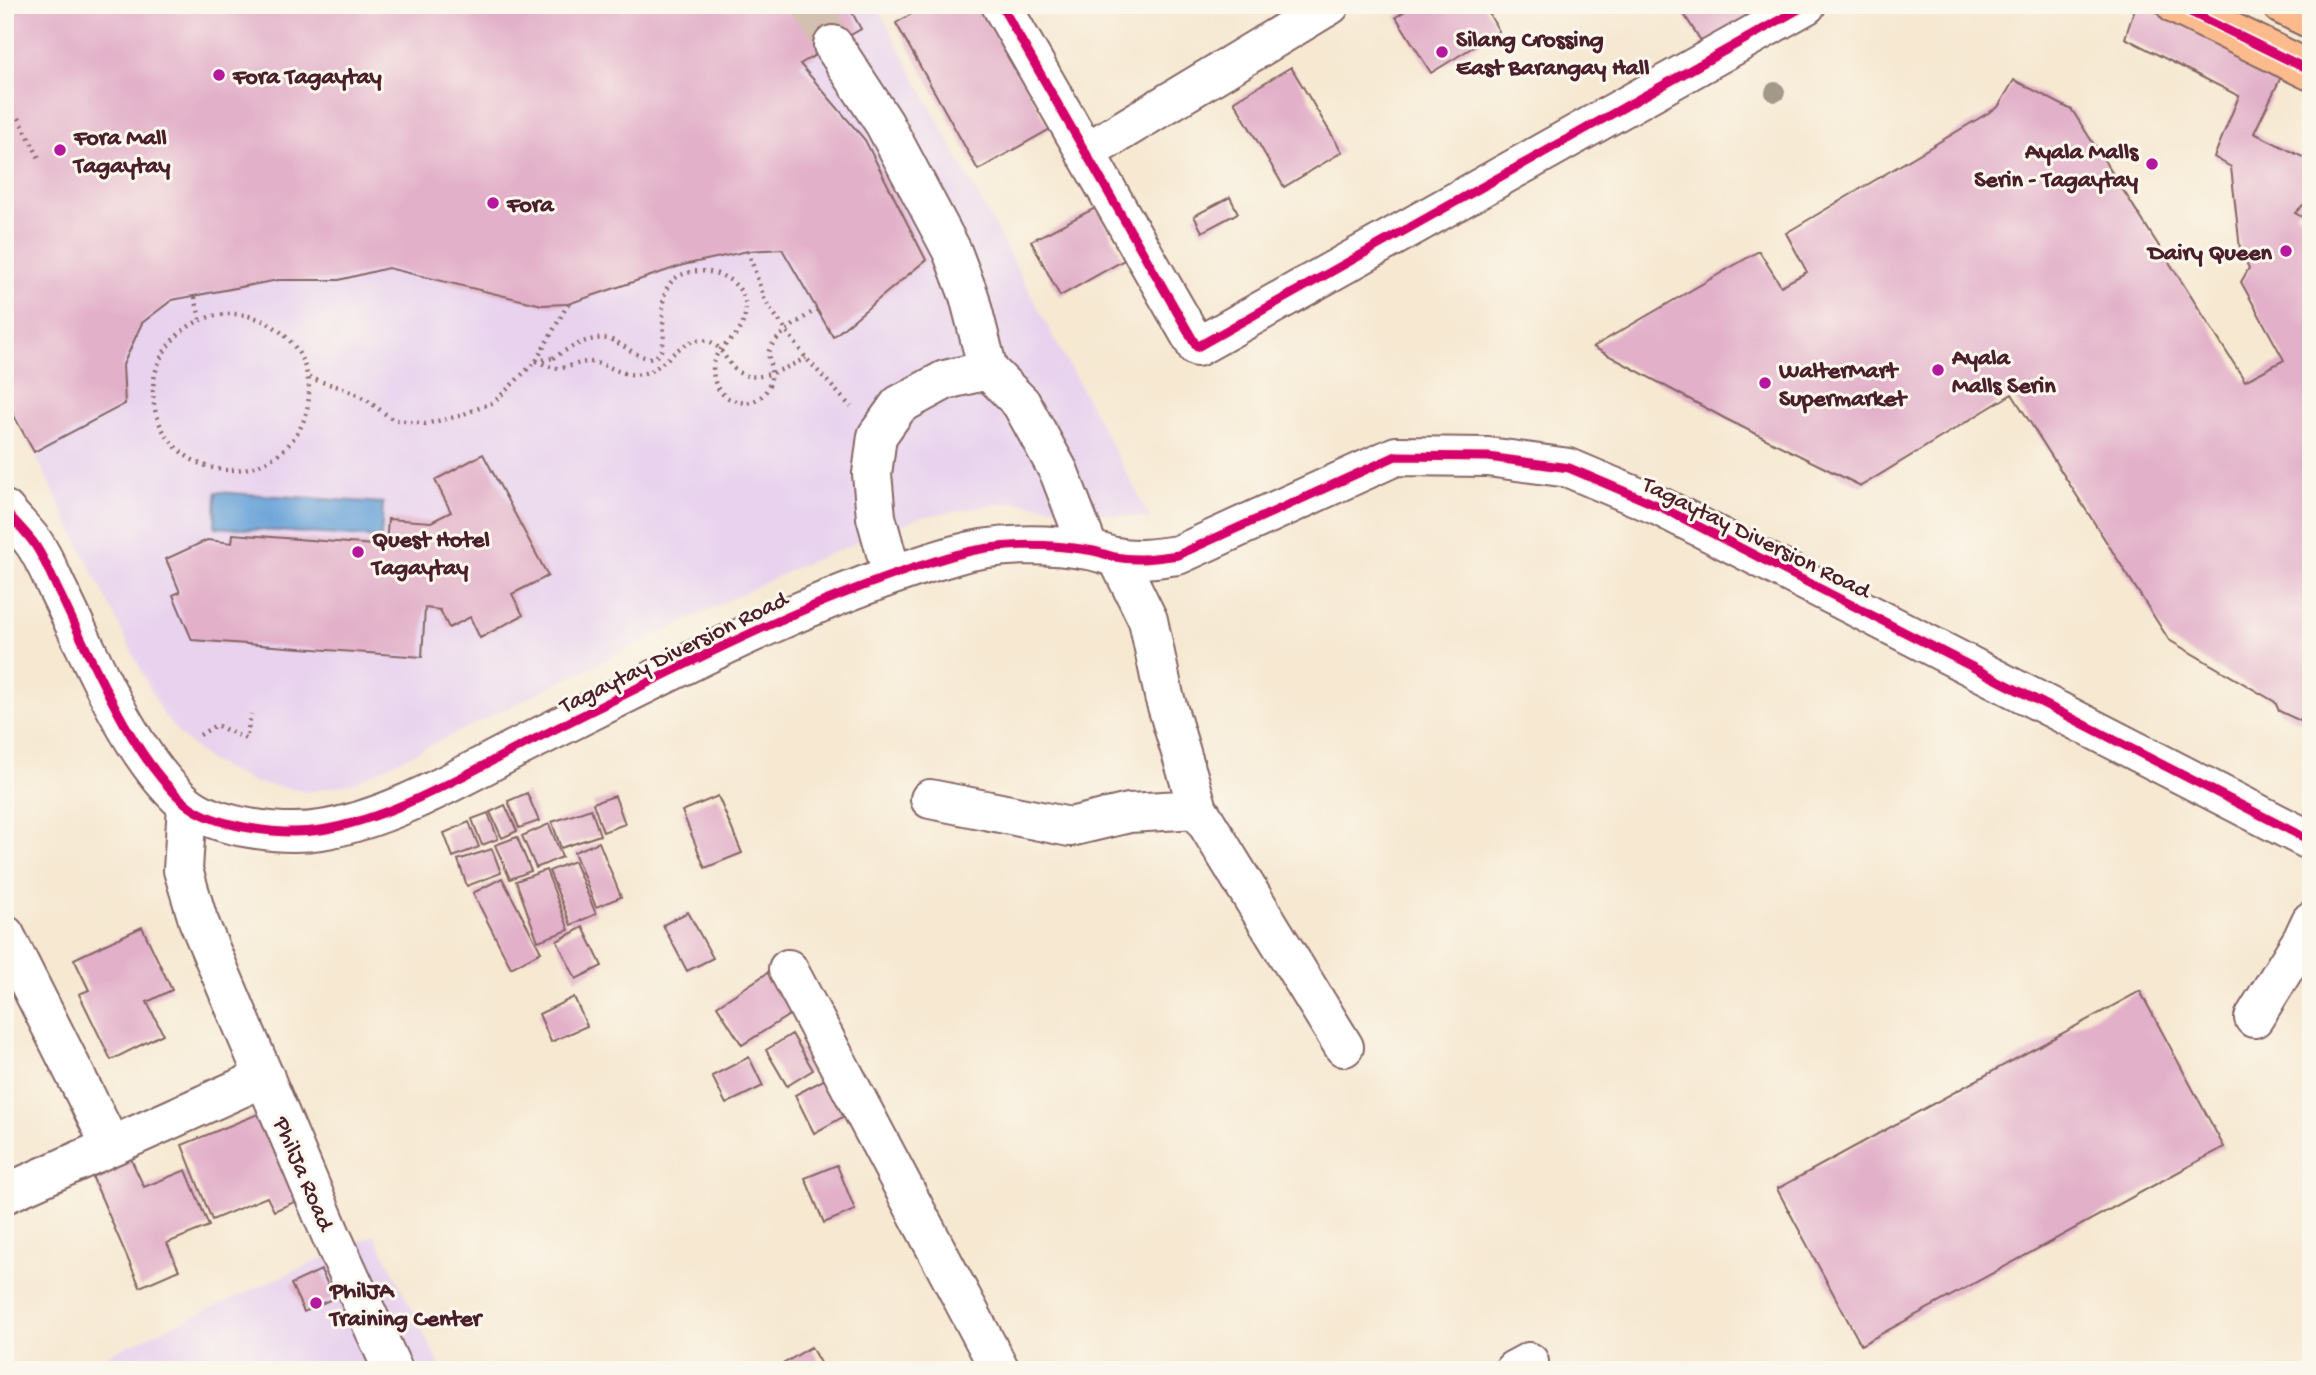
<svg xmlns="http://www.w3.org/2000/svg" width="2316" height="1375" viewBox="0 0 2316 1375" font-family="'Gochi Hand',sans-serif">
  <rect width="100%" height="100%" fill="#fbf7ec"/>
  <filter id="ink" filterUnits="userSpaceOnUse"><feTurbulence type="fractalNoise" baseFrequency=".0143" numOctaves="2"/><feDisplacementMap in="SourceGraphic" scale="14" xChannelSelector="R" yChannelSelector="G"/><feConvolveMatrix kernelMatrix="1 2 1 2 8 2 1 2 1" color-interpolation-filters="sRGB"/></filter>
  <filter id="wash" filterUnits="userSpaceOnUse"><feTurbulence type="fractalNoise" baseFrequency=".00686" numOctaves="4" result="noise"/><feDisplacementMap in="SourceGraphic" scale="28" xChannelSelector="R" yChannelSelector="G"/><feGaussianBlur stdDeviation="1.57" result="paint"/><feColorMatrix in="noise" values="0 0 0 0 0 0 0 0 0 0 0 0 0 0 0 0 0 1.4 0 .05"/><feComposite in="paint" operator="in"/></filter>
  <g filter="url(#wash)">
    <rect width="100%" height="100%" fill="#f6e8d1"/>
    <path fill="#e8d2ee" d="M 5,5 L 876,5 L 1151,519 L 1012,502 L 920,517 L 795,568 L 353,783 L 308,792 L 252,782 L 210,761 L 181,736 L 162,713 L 34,452 L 5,400 Z
      M 375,1235 L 442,1370 L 73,1370 Z"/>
    <path fill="#68a2d8" stroke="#596082" stroke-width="2" d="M 216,492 L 383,503 L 381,538 L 215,527 Z"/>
    <g id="blocks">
      <path fill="#e2b0c9" d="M 5,5 L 848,5 L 861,29 L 800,64 L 865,140 L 926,260 L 833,337 L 782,249 L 748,251 L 683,265 L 568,304 L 542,305 L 388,268 L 339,280 L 278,280 L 172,300 L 142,323 L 123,365 L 125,404 L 34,452 L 5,400 Z
        M 927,5 L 981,5 L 1050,129 L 978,170 L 896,23 Z
        M 1414,5 L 1484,5 L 1499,31 L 1431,73 L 1396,17 Z
        M 1678,5 L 1759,5 L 1762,11 L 1705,47 Z
        M 2136,5 L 2143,5 L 2282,75 L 2254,133 L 2311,161 L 2311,209 L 2303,205 L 2295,213 L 2311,222 L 2311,726 L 2279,711 L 2275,702 L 2169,640 L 2012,394 L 1861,486 L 1726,419 L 1593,347 L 1759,251 L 1781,286 L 1807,272 L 1786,233 L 1998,107 L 2014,80 L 2072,110 L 2245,381 L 2284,360 L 2241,282 L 2249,268 L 2240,249 L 2231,167 L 2214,157 L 2239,96 L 2125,38 Z
        M 1291,67 L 1342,152 L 1284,187 L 1234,101 Z
        M 1230,197 L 1238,213 L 1202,232 L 1194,216 Z
        M 1097,207 L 1124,260 L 1060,296 L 1031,241 Z
        M 483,454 L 548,576 L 512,594 L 523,615 L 480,638 L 470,617 L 449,628 L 440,610 L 425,608 L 422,657 L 192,640 L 173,595 L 180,592 L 166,559 L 207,540 L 232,543 L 233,534 L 386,546 L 388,519 L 431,522 L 451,512 L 435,480 Z
        M 527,793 L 539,821 L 519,828 L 508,801 Z
        M 615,796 L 625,824 L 603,832 L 593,803 Z
        M 718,796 L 742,853 L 705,868 L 682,811 Z
        M 505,805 L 517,831 L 502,838 L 490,812 Z
        M 591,809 L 600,835 L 561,848 L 552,822 Z
        M 488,813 L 498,839 L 482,845 L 472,819 Z
        M 469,822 L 479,847 L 453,857 L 444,833 Z
        M 549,824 L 562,857 L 536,868 L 522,836 Z
        M 517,837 L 531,871 L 510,879 L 495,845 Z
        M 599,842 L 621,897 L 596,907 L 574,852 Z
        M 492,849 L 501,873 L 467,886 L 458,860 Z
        M 574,861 L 596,914 L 571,925 L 549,871 Z
        M 546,870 L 569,930 L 538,941 L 516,881 Z
        M 502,878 L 541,952 L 511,968 L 473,893 Z
        M 688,912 L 713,958 L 687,971 L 663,925 Z
        M 142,927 L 172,990 L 147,1002 L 163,1034 L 111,1060 L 79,994 L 89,990 L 74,959 Z
        M 583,927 L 602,966 L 576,979 L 557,941 Z
        M 769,972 L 794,1012 L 742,1045 L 717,1006 Z
        M 2140,991 L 2224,1147 L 1861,1345 L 1777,1189 Z
        M 574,997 L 587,1026 L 551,1042 L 539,1014 Z
        M 792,1034 L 813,1070 L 787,1086 L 766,1050 Z
        M 749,1057 L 763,1086 L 726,1104 L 712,1076 Z
        M 829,1077 L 848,1114 L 814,1133 L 795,1095 Z
        M 263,1112 L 299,1200 L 274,1211 L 267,1197 L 212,1220 L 182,1145 Z
        M 131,1159 L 144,1187 L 186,1170 L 209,1226 L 167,1243 L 179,1270 L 140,1287 L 92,1176 Z
        M 837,1165 L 855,1210 L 824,1223 L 805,1178 Z
        M 321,1270 L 334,1298 L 304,1312 L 291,1284 Z
        M 811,1347 L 824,1370 L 773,1370 Z"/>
    </g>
  </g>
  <g filter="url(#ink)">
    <use href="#blocks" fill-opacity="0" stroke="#866565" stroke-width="2"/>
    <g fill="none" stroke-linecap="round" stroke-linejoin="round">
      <path stroke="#d4c0b0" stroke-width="38" stroke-dasharray="38 19" stroke-linecap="butt" d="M 811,5 L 833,45"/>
      <g stroke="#866565" stroke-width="42">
        <path id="minor" d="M 1001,5 L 1197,347 L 1806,5
          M 833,45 L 884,123 L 952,251 L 969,296 L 988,370 L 1021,403 L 1059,472 L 1089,550
          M 1085,153 L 1330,5
          M 5,510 C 14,521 25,531 33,542 C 44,557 51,576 59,592 C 91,657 131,757 185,803 C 214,828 284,836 321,830 C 395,818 468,772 535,739 C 670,672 810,597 955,555 C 996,543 1046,543 1088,550 C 1097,551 1106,555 1115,557 C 1137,561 1157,558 1178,555 L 1396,456 L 1488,457 L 1569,468 L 1661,507 L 2311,841
          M 1117,557 L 1148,620 L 1164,696 L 1198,809 L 1344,1047
          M 892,575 L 876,517 L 872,474 L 877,436 L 899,405 L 945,380 L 988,370
          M 930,799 L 1070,827 L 1129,813 L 1198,809
          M 187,805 L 183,870 L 198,920 L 331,1235 L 393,1370
          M 5,935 L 111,1146
          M 788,969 L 1000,1370
          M 2254,1018 L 2302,940 L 2311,921
          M 5,1194 L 265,1077
          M 1514,1370 L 1529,1362"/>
      </g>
      <g stroke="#866565" stroke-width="42">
        <path id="major" d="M 2176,5 L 2311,71
          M 2282,5 L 2311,19"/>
      </g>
      <path stroke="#866565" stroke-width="4.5" stroke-dasharray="2 5" stroke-linecap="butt" d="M 19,118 L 40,160
        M 5,168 L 9,177
        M 748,251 L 765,301 L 806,358 L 851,407
        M 195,297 L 200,319
        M153 392a78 78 0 1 1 156 0a78 78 0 1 1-156 0Z
        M 536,361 C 542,363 550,368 556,368 C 567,369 578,362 588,362 C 608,362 624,380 645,373 C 666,367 678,341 700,340 C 723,340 724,364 740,373 C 759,384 789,366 806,358
        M 536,361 L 553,358
        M 309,378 L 346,389 L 367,400 L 392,419 L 425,424 L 459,416 L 494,402 L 536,361 L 568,304
        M 200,735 L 216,725 L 246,739 L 251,714"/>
      <use href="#minor" stroke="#fff" stroke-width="38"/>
      <use href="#major" stroke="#fbbb8d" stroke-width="38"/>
      <path stroke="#866565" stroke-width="4.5" stroke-dasharray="2 5" stroke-linecap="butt" d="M 553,358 C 569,348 588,336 608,339 C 623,342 642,364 656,356 C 676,344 646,291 681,275 C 710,262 755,283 744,319 C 736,348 705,345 715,382 C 718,391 724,397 733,400 C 751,408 768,397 771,378 C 773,369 767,359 769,351 C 774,336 804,318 817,309"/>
      <g stroke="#fbf7ec" stroke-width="13">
        <path id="cycleway" d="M 1001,5 L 1197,347 L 1806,5
          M 2176,5 L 2311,71
          M 5,510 C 14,521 25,531 33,542 C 44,557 51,576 59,592 C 91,657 131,757 185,803 C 214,828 284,836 321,830 C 395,818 468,772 535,739 C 670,672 810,597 955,555 C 996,543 1046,543 1088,550 C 1097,551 1106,555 1115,557 C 1137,561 1157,558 1178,555 L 1396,456 L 1488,457 L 1569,468 L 1661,507 L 2311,841"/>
      </g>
      <use href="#cycleway" stroke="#d6006c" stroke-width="9"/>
    </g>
    <circle fill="#a2998a" cx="1775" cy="92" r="10"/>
  </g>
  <g fill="#b5179e" stroke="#fbf7ec" stroke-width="2.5">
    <circle cx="1442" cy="52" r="7"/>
    <circle cx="219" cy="75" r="7"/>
    <circle cx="60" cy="150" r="7"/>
    <circle cx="2152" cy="164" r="7"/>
    <circle cx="493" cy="203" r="7"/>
    <circle cx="2286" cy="251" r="7"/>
    <circle cx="1938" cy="370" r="7"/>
    <circle cx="1765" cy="383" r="7"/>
    <circle cx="358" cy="552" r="7"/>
    <circle cx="316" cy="1303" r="7"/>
  </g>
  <g text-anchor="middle" stroke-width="6" stroke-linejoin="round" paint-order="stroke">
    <g font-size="24" font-weight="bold" fill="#4a1f2b" stroke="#fbf7ec" text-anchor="start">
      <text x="1456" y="46">Silang Crossing<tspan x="1456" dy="28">East Barangay Hall</tspan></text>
      <text x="233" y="83">Fora Tagaytay</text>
      <text x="74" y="144">Fora Mall<tspan x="74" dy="28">Tagaytay</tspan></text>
      <text x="2138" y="158" text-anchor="end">Ayala Malls<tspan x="2138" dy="28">Serin - Tagaytay</tspan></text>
      <text x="507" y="211">Fora</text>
      <text x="2272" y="259" text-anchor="end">Dairy Queen</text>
      <text x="1952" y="364">Ayala<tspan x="1952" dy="28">Malls Serin</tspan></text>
      <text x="1779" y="377">WalterMart<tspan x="1779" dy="28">Supermarket</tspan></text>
      <text x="372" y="546">Quest Hotel<tspan x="372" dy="28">Tagaytay</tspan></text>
      <text x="330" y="1297">PhilJA<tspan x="330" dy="28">Training Center</tspan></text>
    </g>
    <g font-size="24" fill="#4a1f2b" stroke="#fbf7ec">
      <text transform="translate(1757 536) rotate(26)" y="8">Tagaytay Diversion Road</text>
      <text transform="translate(673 651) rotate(-26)" y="8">Tagaytay Diversion Road</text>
      <text transform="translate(305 1173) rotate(67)" y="8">PhilJa Road</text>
    </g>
  </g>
  <rect width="2316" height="1375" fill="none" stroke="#fbf7ec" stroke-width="28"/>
</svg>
